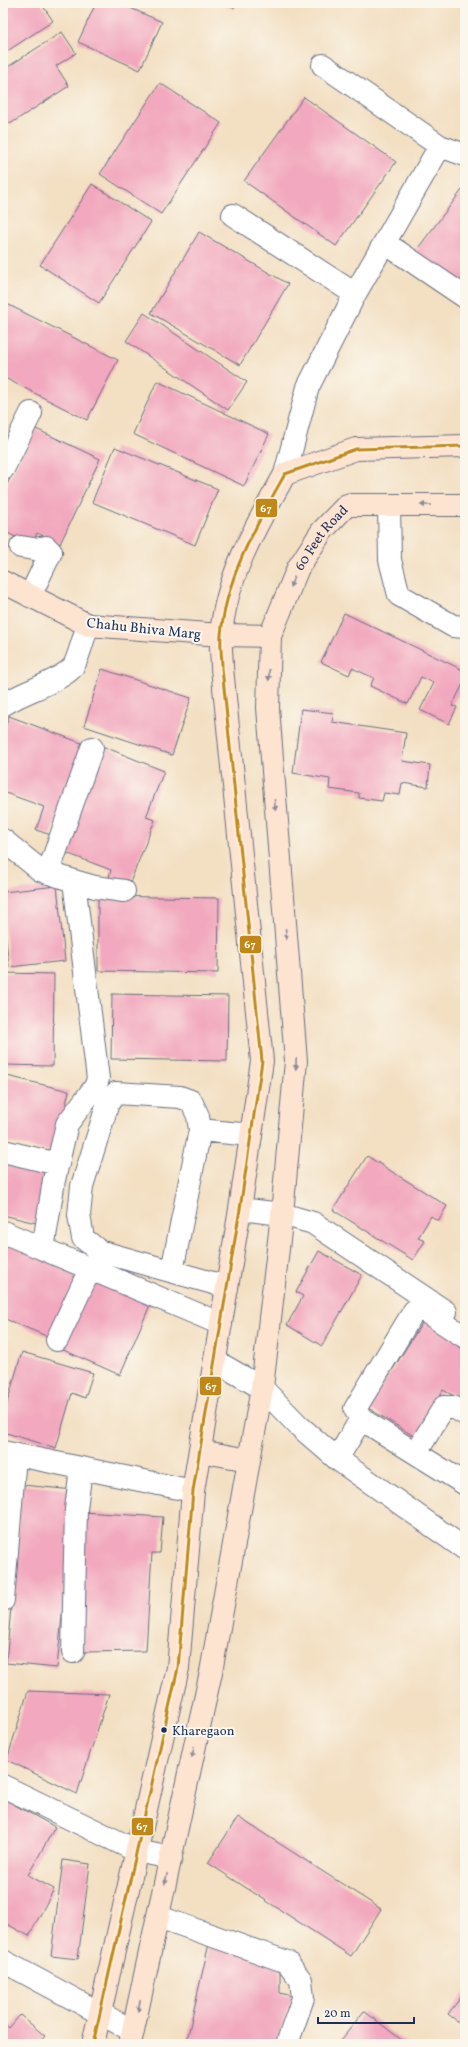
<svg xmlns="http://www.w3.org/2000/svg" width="468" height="2047" viewBox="0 0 468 2047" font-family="Vollkorn,serif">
  <rect width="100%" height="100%" fill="#fbf7ec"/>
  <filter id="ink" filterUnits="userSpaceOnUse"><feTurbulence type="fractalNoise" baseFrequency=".025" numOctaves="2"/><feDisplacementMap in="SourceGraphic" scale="8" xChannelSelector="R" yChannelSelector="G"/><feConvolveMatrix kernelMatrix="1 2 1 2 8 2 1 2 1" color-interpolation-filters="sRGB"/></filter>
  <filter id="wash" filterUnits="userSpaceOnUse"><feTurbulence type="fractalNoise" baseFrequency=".012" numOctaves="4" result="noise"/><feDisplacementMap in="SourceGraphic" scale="16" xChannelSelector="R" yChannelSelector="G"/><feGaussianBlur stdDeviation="0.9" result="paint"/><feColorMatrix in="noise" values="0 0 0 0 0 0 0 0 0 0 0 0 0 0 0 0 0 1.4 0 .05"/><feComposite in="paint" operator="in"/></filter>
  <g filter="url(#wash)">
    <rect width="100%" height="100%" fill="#f3dfc2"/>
    <g id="blocks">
      <path fill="#f2a8be" d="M 3,3 L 41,3 L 53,21 L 3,54 Z
        M 96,3 L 119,3 L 162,22 L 140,70 L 78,42 Z
        M 217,3 L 235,3 L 234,8 Z
        M 62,32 L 76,53 L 56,66 L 69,86 L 10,124 L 3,113 L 3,70 Z
        M 160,83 L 221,123 L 161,214 L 100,174 Z
        M 304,97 L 396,162 L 336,246 L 244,181 Z
        M 92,184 L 151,222 L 99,303 L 40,265 Z
        M 465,186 L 465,284 L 415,252 Z
        M 199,232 L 288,284 L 240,365 L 151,313 Z
        M 3,302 L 118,360 L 87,420 L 3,377 Z
        M 144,313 L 247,382 L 228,410 L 126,341 Z
        M 157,381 L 269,434 L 244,486 L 133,434 Z
        M 34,428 L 100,459 L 60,544 L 37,533 L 32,545 L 3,531 L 3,493 Z
        M 115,447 L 218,489 L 195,545 L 92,502 Z
        M 344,613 L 465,671 L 465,680 L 452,706 L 457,707 L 449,724 L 420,710 L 434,683 L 421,677 L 408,704 L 370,686 L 374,678 L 352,668 L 349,675 L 321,662 Z
        M 102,669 L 191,698 L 172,755 L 84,726 Z
        M 301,709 L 334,713 L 332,722 L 406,733 L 402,761 L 430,765 L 428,787 L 402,783 L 400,795 L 384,793 L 382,801 L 359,798 L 359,793 L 329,789 L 330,779 L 293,773 Z
        M 9,716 L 84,744 L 51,835 L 36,830 L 44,807 L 3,792 L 3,734 Z
        M 102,746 L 164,771 L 146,817 L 155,820 L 129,885 L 109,877 L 111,870 L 61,851 Z
        M 57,886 L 65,961 L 9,967 L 3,912 L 3,892 Z
        M 98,896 L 219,898 L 218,973 L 98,971 Z
        M 3,973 L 54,974 L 53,1066 L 3,1065 Z
        M 112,994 L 228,996 L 227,1061 L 111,1059 Z
        M 3,1075 L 69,1091 L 55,1153 L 3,1141 Z
        M 3,1156 L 53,1168 L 40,1224 L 3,1215 Z
        M 367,1156 L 447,1206 L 438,1221 L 431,1216 L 418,1238 L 425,1241 L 413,1260 L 333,1210 Z
        M 3,1239 L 79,1270 L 51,1338 L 3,1318 Z
        M 319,1251 L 362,1275 L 322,1346 L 287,1325 L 303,1296 L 296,1292 Z
        M 93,1273 L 153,1298 L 120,1375 L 61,1349 Z
        M 426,1317 L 465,1342 L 465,1402 L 443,1390 L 417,1438 L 368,1408 Z
        M 22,1352 L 93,1373 L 85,1398 L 72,1393 L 56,1448 L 3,1432 L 3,1416 Z
        M 22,1485 L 74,1490 L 57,1668 L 6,1663 Z
        M 82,1512 L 163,1517 L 160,1553 L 152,1553 L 146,1651 L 83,1652 Z
        M 28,1691 L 109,1694 L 77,1794 L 7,1760 Z
        M 4,1799 L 55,1827 L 28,1875 L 54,1889 L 29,1936 L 3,1922 Z
        M 238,1817 L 381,1909 L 351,1956 L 208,1863 Z
        M 63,1860 L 90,1864 L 78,1959 L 51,1956 Z
        M 210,1939 L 280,1967 L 280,1993 L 292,1996 L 276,2044 L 186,2044 Z
        M 465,1992 L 465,2027 L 448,2014 Z
        M 364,2011 L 407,2044 L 338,2044 Z
        M 20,2015 L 45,2036 L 38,2044 L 3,2044 L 3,2022 L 9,2028 Z"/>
    </g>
  </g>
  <g filter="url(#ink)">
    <use href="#blocks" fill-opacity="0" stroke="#676d81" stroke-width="1"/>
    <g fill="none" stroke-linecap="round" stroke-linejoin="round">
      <g stroke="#676d81" stroke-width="24">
        <path id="street" d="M 440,146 L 465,155
          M 233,215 L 355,294
          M 385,243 L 465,297
          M 3,469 L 31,413
          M 285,474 L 308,387 L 355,294 L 440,146 L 323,65
          M 389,505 L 390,560 L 399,595 L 453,626 L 465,627
          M 21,547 L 34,549 L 46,547 L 51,552 L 30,596
          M 3,705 C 22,692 57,683 72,668 C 77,663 85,633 88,625
          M 3,840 L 40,870 L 74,881 L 98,1079 L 95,1087 L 67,1124 L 54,1180 L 43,1249
          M 48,873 L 92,748
          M 74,881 L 95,887 L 124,891
          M 200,1130 L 251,1135
          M 3,1151 L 58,1164
          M 240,1209 L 282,1214 L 313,1223 L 446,1312
          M 3,1232 L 221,1324
          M 172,1271 L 200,1130 L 198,1116 L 191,1101 L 180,1097 L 116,1093 L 108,1103 L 82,1186 L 79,1215 L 83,1238 L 99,1251 L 227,1287
          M 465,1337 L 423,1310 L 414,1311 L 355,1409 L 361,1419 L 465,1484
          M 57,1340 L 90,1269
          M 215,1361 L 262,1388 L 298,1425 L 337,1459 L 465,1549
          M 3,1452 L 193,1491
          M 416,1453 L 444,1407 L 453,1407 L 465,1414
          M 337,1459 L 361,1419
          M 3,1600 L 15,1456
          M 73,1652 L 76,1509 L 81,1469
          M 3,1786 L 137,1851 L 171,1858
          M 159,1917 L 287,1962 L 301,1980 L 303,1998 L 287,2044
          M 3,1961 L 133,2031"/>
      </g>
      <g stroke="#676d81" stroke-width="24">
        <g id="secondary">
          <path d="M 3,582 L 88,625 L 221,635 L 270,636"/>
          <path d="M 200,1451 L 248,1460"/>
          <path d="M 93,2044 L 178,1668 L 193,1491 L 240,1209 L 262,1061 L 222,668 C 222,657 220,646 221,635 C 226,576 257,524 285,474 L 356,449 L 465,446"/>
          <path id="s1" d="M 130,2044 L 211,1672 L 262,1388 L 282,1214 L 296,1061 L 268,708 L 270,636 L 298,568 L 322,531 L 347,505 L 465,505"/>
        </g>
      </g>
      <use href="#street" stroke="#fff" stroke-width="22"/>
      <use href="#secondary" stroke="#fde4d1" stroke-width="22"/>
      <g stroke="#fbf7ec" stroke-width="6">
        <path id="bus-1" d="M 93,2044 L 178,1668 L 193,1491 L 240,1209 L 262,1061 L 222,668 C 222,657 220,646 221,635 C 226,576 257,524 285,474 L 356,449 L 465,446"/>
      </g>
      <use href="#bus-1" stroke="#c08818" stroke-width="3"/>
    </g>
    <defs><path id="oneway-solid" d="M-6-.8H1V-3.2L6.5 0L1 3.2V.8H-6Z"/></defs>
    <g fill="#8c8a98">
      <use href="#oneway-solid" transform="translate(426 505) rotate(180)"/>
      <use href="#oneway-solid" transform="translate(292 582) rotate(112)"/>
      <use href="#oneway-solid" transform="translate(269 675) rotate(92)"/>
      <use href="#oneway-solid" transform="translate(275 805) rotate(85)"/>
      <use href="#oneway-solid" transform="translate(286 934) rotate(85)"/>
      <use href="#oneway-solid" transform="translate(296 1064) rotate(92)"/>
      <use href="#oneway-solid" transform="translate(193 1752) rotate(102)"/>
      <use href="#oneway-solid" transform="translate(166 1879) rotate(102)"/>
      <use href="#oneway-solid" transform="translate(139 2006) rotate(102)"/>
    </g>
  </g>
  <circle fill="#1b2f5e" stroke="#fbf7ec" stroke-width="1.5" cx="164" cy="1730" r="3.5"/>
  <g text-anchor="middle" stroke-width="4" stroke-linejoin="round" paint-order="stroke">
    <g font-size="13" fill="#1b2f5e" stroke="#fbf7ec" text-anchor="start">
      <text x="172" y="1735">Kharegaon</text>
    </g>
    <g font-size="14" fill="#1b2f5e" stroke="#fbf7ec">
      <text dy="5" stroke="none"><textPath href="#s1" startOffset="1536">60 Feet Road</textPath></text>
      <text transform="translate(144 628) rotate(6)" y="5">Chahu Bhiva Marg</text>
    </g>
  </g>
  <g stroke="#fbf7ec" stroke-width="1.5">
    <rect x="255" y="498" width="23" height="20" rx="4" fill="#c08818"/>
    <rect x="239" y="935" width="23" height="19" rx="4" fill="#c08818"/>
    <rect x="199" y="1376" width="23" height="20" rx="4" fill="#c08818"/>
    <rect x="131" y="1817" width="23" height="19" rx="4" fill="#c08818"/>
  </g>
  <g font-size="11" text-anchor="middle" font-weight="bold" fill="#fff">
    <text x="266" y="512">67</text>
    <text x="250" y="948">67</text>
    <text x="211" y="1390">67</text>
    <text x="142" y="1830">67</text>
  </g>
  <rect width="468" height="2047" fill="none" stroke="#fbf7ec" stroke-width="16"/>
  <path d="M318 2017v6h96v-6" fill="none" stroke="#1b2f5e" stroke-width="2"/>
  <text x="324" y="2017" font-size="12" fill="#1b2f5e" stroke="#fbf7ec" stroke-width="3" paint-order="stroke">20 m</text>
</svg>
